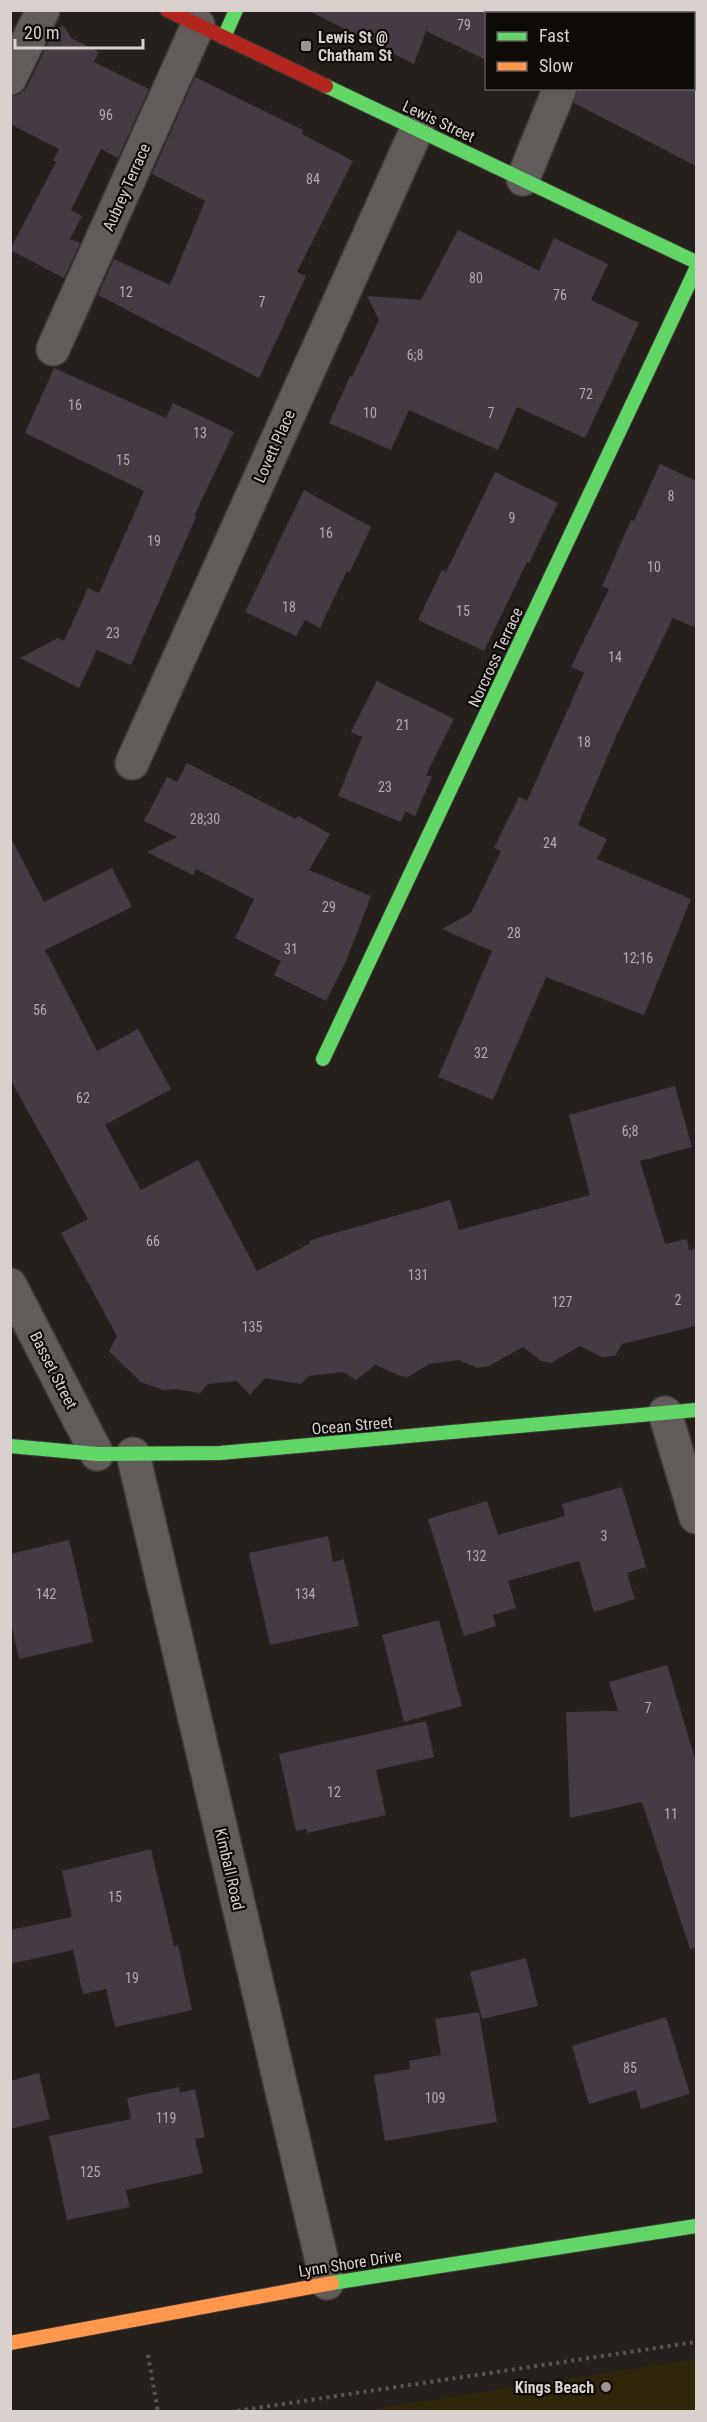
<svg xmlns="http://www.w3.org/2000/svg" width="707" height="2422" viewBox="0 0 707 2422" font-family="'Roboto Condensed',sans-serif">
  <rect width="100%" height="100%" fill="#26201c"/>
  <path fill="#2f270a" d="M 696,2359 L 696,2411 L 361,2411 Z"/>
  <path fill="#443b45" d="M 307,10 L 486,10 L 486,60 L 426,31 L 414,64 Z
    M 64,26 L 71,38 L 99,52 L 94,62 L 149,89 L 118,158 L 101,149 L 71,210 L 82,216 L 70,239 L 80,243 L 64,278 L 10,250 L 56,162 L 53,161 L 59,149 L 10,124 L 10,97 L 20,94 L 27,87 L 55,28 Z
    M 195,77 L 303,130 L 302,134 L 353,161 L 297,272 L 306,276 L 259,378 L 98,295 L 114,259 L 170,285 L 205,201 L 152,174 Z
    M 578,88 L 696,88 L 696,166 L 574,103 Z
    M 458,230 L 539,271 L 554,238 L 608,264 L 591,300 L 639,323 L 585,438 L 517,407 L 498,450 L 409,410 L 391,450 L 329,423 L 350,376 L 352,377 L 379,320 L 367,296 L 421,300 Z
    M 54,368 L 166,418 L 173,403 L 234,432 L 194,516 L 196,517 L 131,665 L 97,650 L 79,688 L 20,658 L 58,638 L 64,641 L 88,588 L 99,593 L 144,491 L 25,433 Z
    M 660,464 L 696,481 L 696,628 L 673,618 L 618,732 L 578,825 L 607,839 L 597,859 L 691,899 L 644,1015 L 546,977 L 493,1100 L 438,1077 L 492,951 L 442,929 L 471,913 L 501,851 L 494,848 L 519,797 L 527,801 L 584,673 L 571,667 L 609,589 L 602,586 L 631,520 L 634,521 Z
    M 495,472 L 558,503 L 529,563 L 527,562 L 484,651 L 418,620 L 442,570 L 446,572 Z
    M 304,490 L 371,527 L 350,572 L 347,571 L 320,628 L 305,620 L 296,636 L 245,612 Z
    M 377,681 L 454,719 L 426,775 L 432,777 L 415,816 L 405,811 L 401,822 L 338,796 L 362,737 L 351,732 Z
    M 187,763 L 296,819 L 298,816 L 330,834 L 309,870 L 371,896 L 347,959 L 326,1001 L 274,975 L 281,961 L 235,938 L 254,899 L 196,869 L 193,875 L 147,852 L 177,837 L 144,821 L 167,777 L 177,782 Z
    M 10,836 L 44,902 L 112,868 L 132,907 L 45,950 L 97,1051 L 138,1029 L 171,1089 L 105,1125 L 141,1190 L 198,1160 L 257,1271 L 309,1244 L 311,1240 L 450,1200 L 459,1230 L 590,1195 L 569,1115 L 675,1086 L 692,1147 L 640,1161 L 665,1244 L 687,1239 L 689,1250 L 696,1248 L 696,1326 L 622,1344 L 615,1356 L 602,1357 L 580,1346 L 551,1363 L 541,1361 L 523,1347 L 489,1366 L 477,1368 L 459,1360 L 429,1364 L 408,1377 L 401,1376 L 375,1365 L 356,1380 L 343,1372 L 309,1376 L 301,1384 L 265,1378 L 250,1395 L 237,1381 L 208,1384 L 200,1393 L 176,1389 L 163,1390 L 141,1382 L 109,1351 L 117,1336 L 61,1233 L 88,1219 L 10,1079 Z
    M 622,1487 L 646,1567 L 627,1573 L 635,1599 L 594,1612 L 579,1561 L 508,1581 L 516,1608 L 493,1615 L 496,1626 L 464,1636 L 428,1519 L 487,1501 L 498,1535 L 565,1516 L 562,1504 Z
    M 328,1536 L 333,1562 L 344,1559 L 359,1626 L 270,1645 L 249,1553 Z
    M 69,1540 L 93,1642 L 19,1659 L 10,1618 L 10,1554 Z
    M 439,1620 L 462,1706 L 404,1722 L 382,1635 Z
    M 667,1665 L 696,1762 L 696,1948 L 690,1949 L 642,1802 L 570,1818 L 566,1712 L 618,1711 L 609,1682 Z
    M 426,1721 L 434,1757 L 376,1770 L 386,1815 L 307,1833 L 306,1829 L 296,1831 L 279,1754 Z
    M 151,1849 L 174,1946 L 178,1945 L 192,2010 L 115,2027 L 106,1989 L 83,1994 L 73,1950 L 10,1964 L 10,1930 L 72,1917 L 62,1871 Z
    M 526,1958 L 538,2006 L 482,2019 L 470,1972 Z
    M 479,2012 L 497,2122 L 385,2141 L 374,2075 L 410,2069 L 409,2061 L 441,2055 L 435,2019 Z
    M 666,2017 L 690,2094 L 641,2109 L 636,2090 L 589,2104 L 572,2046 Z
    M 39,2073 L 50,2119 L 10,2129 L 10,2081 Z
    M 179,2087 L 180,2093 L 195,2089 L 205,2137 L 195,2139 L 203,2173 L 126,2190 L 130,2207 L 67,2220 L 49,2136 L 131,2119 L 127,2098 Z"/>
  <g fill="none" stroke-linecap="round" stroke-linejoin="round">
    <g stroke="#3e3a37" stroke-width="36">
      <path id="street" d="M 590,14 L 591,10
        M 10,78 L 43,10
        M 523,179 L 560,88
        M 53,349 L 198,25
        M 132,763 L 417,129
        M 10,1285 L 97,1454
        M 665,1413 L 696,1517
        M 133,1454 L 327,2283"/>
    </g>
    <g stroke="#3e3a37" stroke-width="16">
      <path id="fast" d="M 224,37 L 236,10
        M 326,86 L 696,262
        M 323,1059 L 696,269
        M 10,1446 L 97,1454 L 220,1453 L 696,1410
        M 332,2283 L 696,2226"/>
    </g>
    <g stroke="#3e3a37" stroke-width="16">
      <path id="slow" d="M 10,2343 L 332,2283"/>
    </g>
    <g stroke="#3e3a37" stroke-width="16">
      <path id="jam" d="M 167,10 L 326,86"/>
    </g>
    <path stroke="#5b5654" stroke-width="4" stroke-dasharray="3 4.5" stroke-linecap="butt" d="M 148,2355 L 158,2412
      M 230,2412 L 696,2342"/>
    <use href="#street" stroke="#615c59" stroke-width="33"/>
    <use href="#fast" stroke="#63d668" stroke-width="14"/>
    <use href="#slow" stroke="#ff974d" stroke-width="14"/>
    <use href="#jam" stroke="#b3261e" stroke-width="14"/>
  </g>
  <g fill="#9a938f" stroke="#0e0a07" stroke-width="2">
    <rect x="300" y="40" width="12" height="12" rx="3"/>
    <circle cx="606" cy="2387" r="6"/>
  </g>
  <g text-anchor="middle" stroke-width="4.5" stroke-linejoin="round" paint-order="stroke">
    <g font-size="14" fill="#b3acab">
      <text x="464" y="30">79</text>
      <text x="106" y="120">96</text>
      <text x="313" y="184">84</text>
      <text x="476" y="283">80</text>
      <text x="126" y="297">12</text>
      <text x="560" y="300">76</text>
      <text x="262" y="307">7</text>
      <text x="415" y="360">6;8</text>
      <text x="586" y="399">72</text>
      <text x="75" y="410">16</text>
      <text x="370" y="418">10</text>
      <text x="491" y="418">7</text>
      <text x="200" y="438">13</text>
      <text x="123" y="465">15</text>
      <text x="671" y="501">8</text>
      <text x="512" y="523">9</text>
      <text x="326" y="538">16</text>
      <text x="154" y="546">19</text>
      <text x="654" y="572">10</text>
      <text x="289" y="612">18</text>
      <text x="463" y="616">15</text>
      <text x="113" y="638">23</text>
      <text x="615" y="662">14</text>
      <text x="403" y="730">21</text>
      <text x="584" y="747">18</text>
      <text x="385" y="792">23</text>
      <text x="205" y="824">28;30</text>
      <text x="550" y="848">24</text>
      <text x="329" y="912">29</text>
      <text x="514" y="938">28</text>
      <text x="291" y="954">31</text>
      <text x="638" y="963">12;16</text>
      <text x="40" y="1015">56</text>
      <text x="481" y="1058">32</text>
      <text x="83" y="1103">62</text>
      <text x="630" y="1136">6;8</text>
      <text x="153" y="1246">66</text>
      <text x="418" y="1280">131</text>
      <text x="678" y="1305">2</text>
      <text x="562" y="1307">127</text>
      <text x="252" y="1332">135</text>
      <text x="604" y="1541">3</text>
      <text x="476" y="1561">132</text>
      <text x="46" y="1599">142</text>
      <text x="305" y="1599">134</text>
      <text x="648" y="1713">7</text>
      <text x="334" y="1797">12</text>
      <text x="671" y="1819">11</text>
      <text x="115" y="1902">15</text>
      <text x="132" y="1983">19</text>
      <text x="630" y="2073">85</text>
      <text x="435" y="2103">109</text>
      <text x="166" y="2123">119</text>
      <text x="90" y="2177">125</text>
    </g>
    <g font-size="16" font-weight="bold" fill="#d8d1cd" stroke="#0e0a07" text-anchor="start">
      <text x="318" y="43">Lewis St @<tspan x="318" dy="18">Chatham St</tspan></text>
      <text x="594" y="2393" text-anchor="end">Kings Beach</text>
    </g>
    <g font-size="16" fill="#d8d1cd" stroke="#0e0a07">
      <text transform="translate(439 121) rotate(25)" y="6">Lewis Street</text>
      <text transform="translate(126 187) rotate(-66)" y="6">Aubrey Terrace</text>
      <text transform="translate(274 446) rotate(-66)" y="6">Lovett Place</text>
      <text transform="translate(495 657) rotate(-65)" y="6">Norcross Terrace</text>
      <text transform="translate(54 1370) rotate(63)" y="6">Basset Street</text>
      <text transform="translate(352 1425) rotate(-5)" y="6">Ocean Street</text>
      <text transform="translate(230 1869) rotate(77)" y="6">Kimball Road</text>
      <text transform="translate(350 2263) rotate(-9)" y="6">Lynn Shore Drive</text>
    </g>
  </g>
  <rect width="707" height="2422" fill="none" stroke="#d8d1cd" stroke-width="24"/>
  <rect x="485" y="12" width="210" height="78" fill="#0e0a07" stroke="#5f5a56" stroke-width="1.5"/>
  <rect x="497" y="32" width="30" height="9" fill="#63d668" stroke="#5f5a56" stroke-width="1.5"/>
  <text x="539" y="42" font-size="18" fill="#d8d1cd">Fast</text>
  <rect x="497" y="62" width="30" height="9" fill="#ff974d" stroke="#5f5a56" stroke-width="1.5"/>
  <text x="539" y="72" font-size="18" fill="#d8d1cd">Slow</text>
  <path d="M15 39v9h128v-9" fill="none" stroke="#d8d1cd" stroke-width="3"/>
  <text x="24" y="39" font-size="18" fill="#d8d1cd" stroke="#0e0a07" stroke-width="4.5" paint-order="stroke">20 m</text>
</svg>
